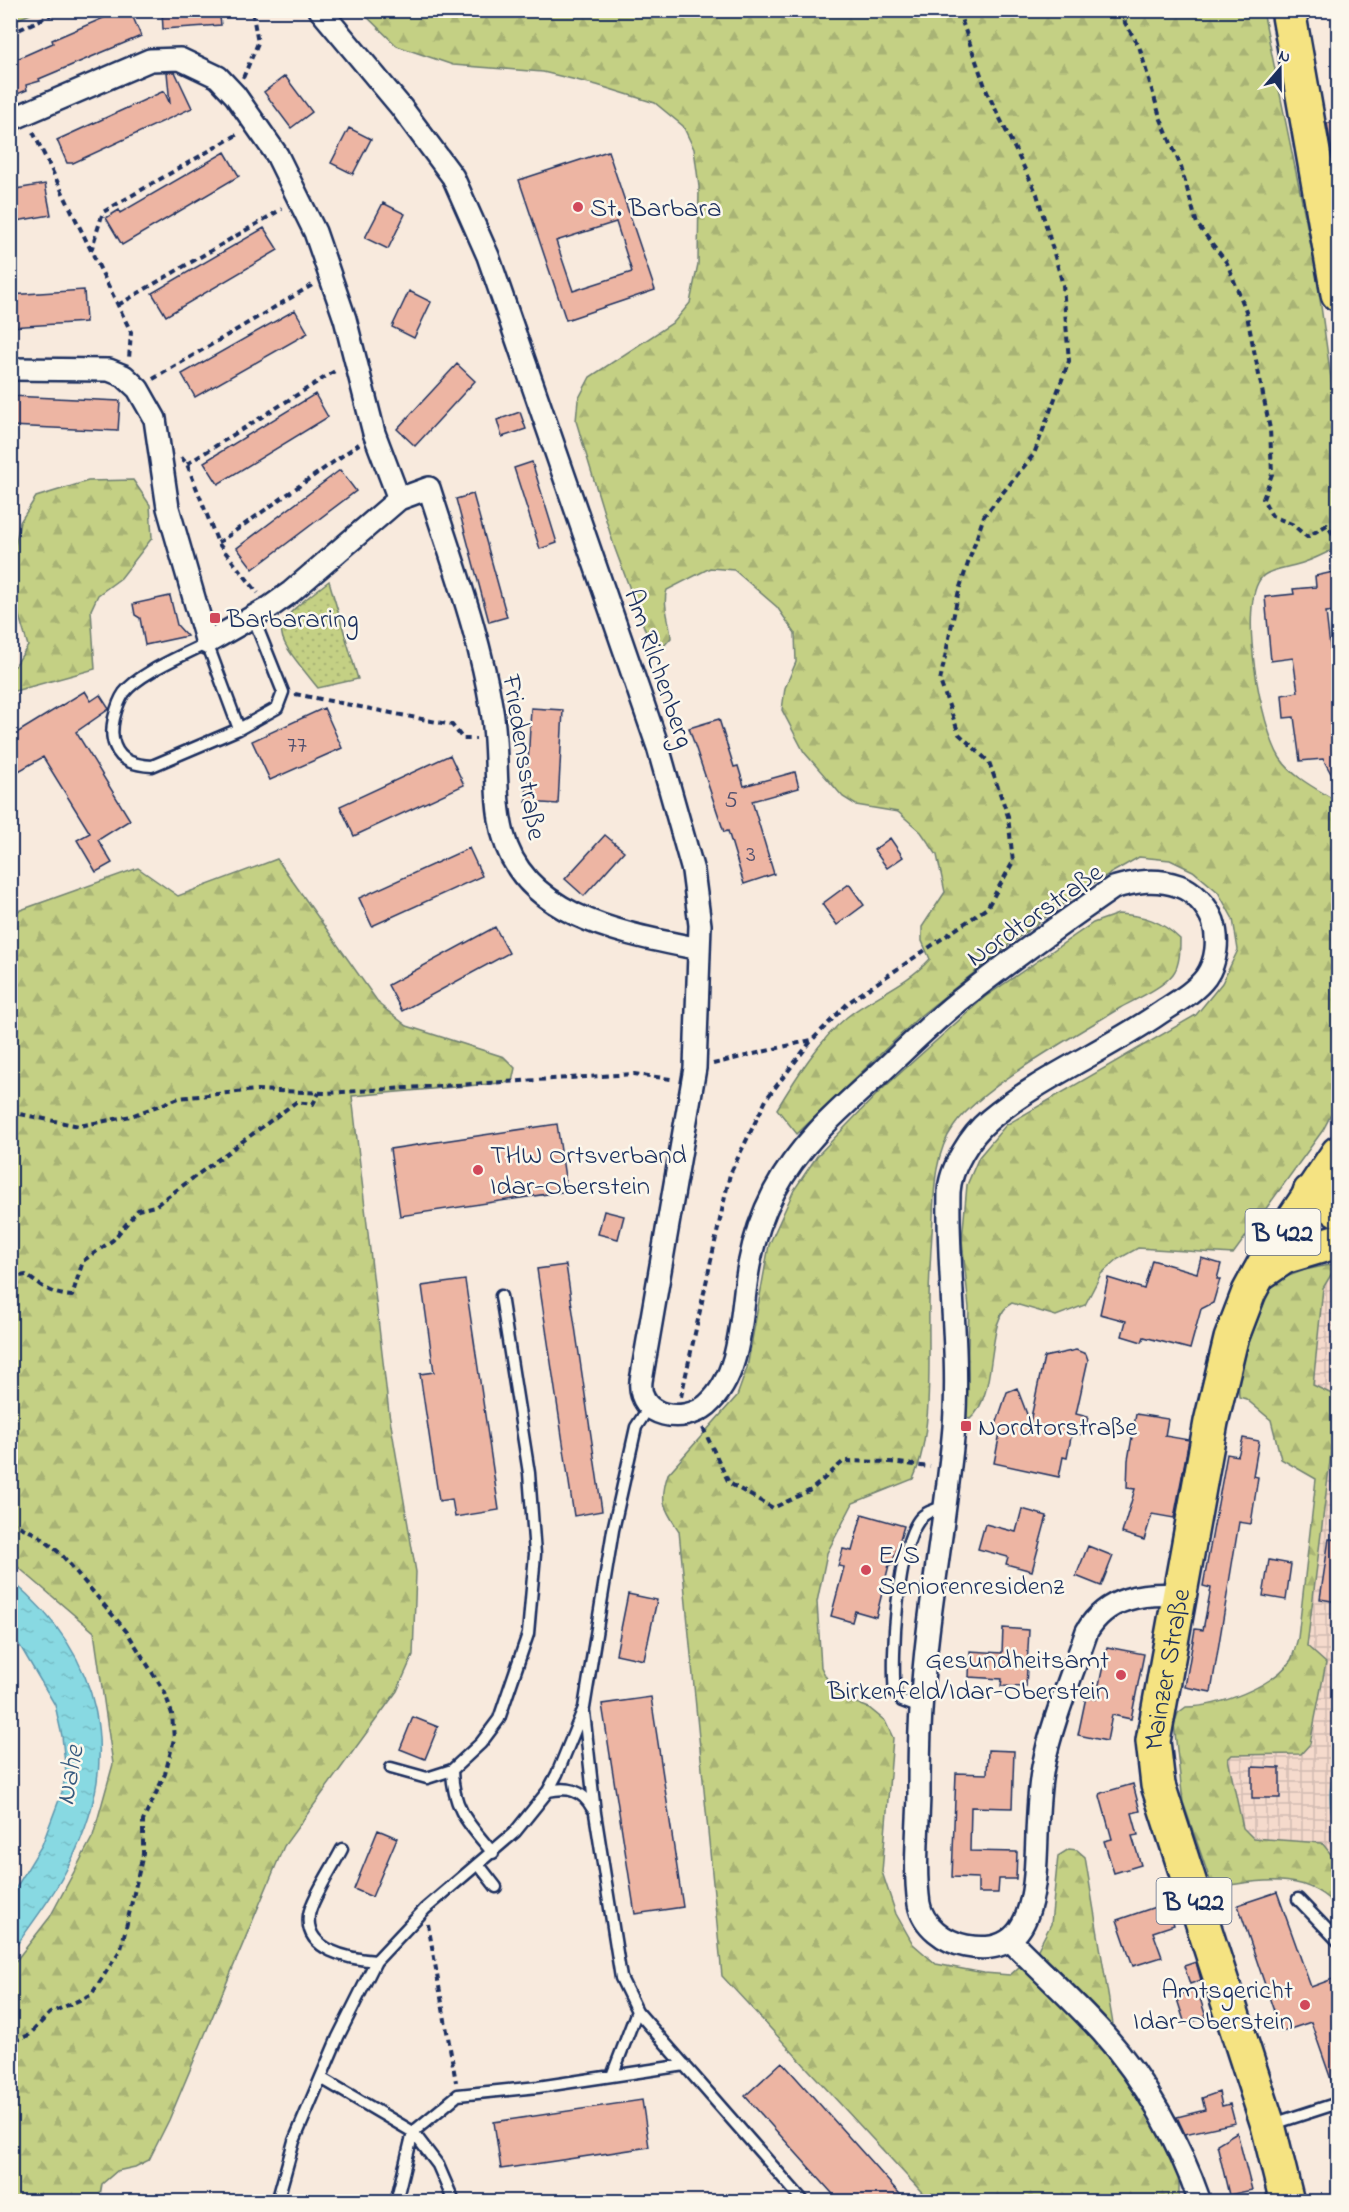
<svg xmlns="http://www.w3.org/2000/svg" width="1349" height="2212" viewBox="0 0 1349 2212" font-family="'Indie Flower',sans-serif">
  <defs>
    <pattern id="industrial-grid" width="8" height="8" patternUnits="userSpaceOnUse" patternTransform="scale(1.5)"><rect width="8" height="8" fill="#f5dacc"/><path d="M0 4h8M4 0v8" fill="none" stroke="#d1bbb2"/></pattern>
    <pattern id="forest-firs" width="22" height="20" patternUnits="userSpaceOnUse" patternTransform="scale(1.5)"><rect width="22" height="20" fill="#c4d084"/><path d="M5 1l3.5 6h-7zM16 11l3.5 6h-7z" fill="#a8b374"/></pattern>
    <pattern id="park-dots" width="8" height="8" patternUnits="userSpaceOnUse" patternTransform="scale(1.5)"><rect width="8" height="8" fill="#c4d084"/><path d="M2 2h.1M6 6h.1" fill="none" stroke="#a8b374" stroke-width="1.8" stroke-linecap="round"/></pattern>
    <pattern id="water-ripples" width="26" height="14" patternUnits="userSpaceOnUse" patternTransform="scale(1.5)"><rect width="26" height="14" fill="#88d9e2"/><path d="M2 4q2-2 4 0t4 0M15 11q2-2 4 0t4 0" fill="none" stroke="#75bbc4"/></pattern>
  </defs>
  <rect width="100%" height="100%" fill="#f8eadd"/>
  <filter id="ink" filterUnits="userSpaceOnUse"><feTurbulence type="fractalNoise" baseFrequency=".0167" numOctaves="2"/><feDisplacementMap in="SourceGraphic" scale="12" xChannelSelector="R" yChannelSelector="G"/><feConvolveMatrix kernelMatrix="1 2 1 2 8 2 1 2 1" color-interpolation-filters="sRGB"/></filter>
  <g filter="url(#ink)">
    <path fill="url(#industrial-grid)" d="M 1338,1265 L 1338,1863 L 1322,1843 L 1253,1838 L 1243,1828 L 1228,1759 L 1232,1755 L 1301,1754 L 1310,1744 L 1326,1664 L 1307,1646 L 1338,1398 L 1313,1385 L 1323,1288 Z"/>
    <path fill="#c4d084" stroke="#708071" stroke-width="1.5" d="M 11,10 L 38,10 L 38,11 L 11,22 Z"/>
    <path fill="url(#forest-firs)" stroke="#708071" stroke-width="1.5" d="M 361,11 L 1263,11 L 1316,270 L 1338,429 L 1338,547 C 1328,552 1317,558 1305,562 C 1293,567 1271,568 1262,577 C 1237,604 1261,728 1280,758 C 1293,778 1319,790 1338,802 L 1338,1101 L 1323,1130 L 1233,1254 L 1138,1248 L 1118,1259 L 1101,1274 L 1085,1305 L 1056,1316 L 1012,1303 C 984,1316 1000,1394 970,1419 L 966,1417 L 969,1308 L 962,1240 L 967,1185 L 979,1157 L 1006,1125 L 1196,1015 L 1222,983 L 1238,950 L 1233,919 L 1218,892 L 1193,871 L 1170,860 L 1139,857 L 1085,888 L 1011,943 L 920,1016 L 797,1134 L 777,1109 C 795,1079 820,1039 847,1017 C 875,995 905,986 930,959 L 922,941 L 922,927 L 945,892 L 937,855 L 921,832 L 898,812 L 856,805 L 843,797 L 804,752 L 782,710 L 785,688 L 796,662 L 795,633 L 777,607 L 734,570 L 710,568 L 667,590 C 662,603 670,622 671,638 L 660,650 L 651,646 L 614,546 L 576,421 L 578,400 L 590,377 L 674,322 L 690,303 L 698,264 L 699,187 L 694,149 L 683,126 L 655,103 L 597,85 L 543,72 L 453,65 L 397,46 Z
      M 133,480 L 150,505 L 152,538 L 121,578 L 98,595 L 91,610 L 95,669 L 11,692 L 11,667 L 15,666 L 28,646 L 14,599 L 10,570 L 20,522 L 36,497 L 88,481 Z
      M 277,859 L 380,1005 L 407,1026 L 504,1057 L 515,1068 L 512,1082 L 352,1096 L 389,1413 L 416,1572 L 413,1655 L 397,1691 L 284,1846 L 169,2120 L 149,2160 L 135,2167 L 117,2171 L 102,2184 L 99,2201 L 11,2201 L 11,1967 L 50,1917 L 93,1836 L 113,1764 L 94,1632 L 11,1561 L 11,905 L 15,912 L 138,868 L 178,896 Z
      M 1118,914 C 1143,915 1162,921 1180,939 C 1180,950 1180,965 1173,974 C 1161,989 1136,999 1120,1008 C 1077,1034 981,1087 954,1126 C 935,1152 934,1187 933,1218 C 931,1247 929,1275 929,1304 C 928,1355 934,1434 913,1479 L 853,1503 L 827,1553 L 817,1602 L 821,1667 L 828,1681 L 841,1697 L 869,1708 L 885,1721 L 893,1738 L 882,1872 L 896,1914 L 913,1944 L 936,1964 L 984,1973 L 1010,1975 L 1037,1951 L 1051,1924 L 1058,1856 L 1069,1849 L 1077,1850 L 1085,1857 L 1114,2030 L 1144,2108 L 1179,2176 L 1179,2201 L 930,2201 L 722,1976 L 679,1531 C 664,1508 659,1502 668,1474 L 737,1396 L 747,1368 L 769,1245 L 794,1190 L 817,1156 L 878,1093 L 985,997 L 1093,923 Z
      M 1338,1263 L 1323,1288 L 1313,1385 L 1338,1397 L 1307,1646 L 1326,1663 L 1310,1744 L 1301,1754 L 1232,1755 L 1228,1759 L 1243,1828 L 1253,1838 L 1322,1843 L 1338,1863 L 1338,1909 C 1307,1870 1260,1881 1216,1887 L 1211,1883 L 1183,1802 L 1174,1724 L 1178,1713 L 1186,1707 C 1217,1707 1273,1687 1291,1660 C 1294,1654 1296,1644 1298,1638 L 1316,1479 L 1281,1459 L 1271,1420 L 1246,1399 L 1239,1397 L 1238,1371 L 1272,1282 L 1305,1270 Z"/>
    <path fill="url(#park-dots)" stroke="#708071" stroke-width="1.5" d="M 329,581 L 358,679 L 318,688 C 269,627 266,629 329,581 Z"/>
    <path fill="url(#water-ripples)" stroke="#5c95ad" stroke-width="1.5" d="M 11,1580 C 104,1658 124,1757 69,1865 C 53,1897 31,1924 11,1953 L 11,1896 L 42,1845 L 62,1792 L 66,1773 L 62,1736 L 55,1705 L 22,1649 L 11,1634 Z"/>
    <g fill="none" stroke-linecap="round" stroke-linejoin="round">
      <path stroke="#5c95ad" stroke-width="6" d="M 1338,1765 C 1332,1785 1329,1804 1338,1824"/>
    </g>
    <path fill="#edb5a3" stroke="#1b2f5e" stroke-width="1.5" fill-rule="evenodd" d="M 122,10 L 130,10 L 141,36 L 39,79 L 40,81 L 26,85 L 27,90 L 10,97 L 10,62 L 53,43 L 52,40 Z
      M 162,10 L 219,10 L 221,25 L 163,29 Z
      M 167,72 L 175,72 L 192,108 L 73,163 L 67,163 L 57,140 L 164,91 L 170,104 Z
      M 285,76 L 312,112 L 291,128 L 264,92 Z
      M 1338,121 L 1338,168 L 1335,169 L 1327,123 Z
      M 349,128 L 371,139 L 353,174 L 331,163 Z
      M 608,151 L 655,290 L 566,320 L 519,180 ZM 616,222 L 632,272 L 573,291 L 556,241 Z
      M 225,152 L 239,176 L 122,245 L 106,218 L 119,210 L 120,213 Z
      M 45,184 L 51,215 L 10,222 L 10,190 Z
      M 383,203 L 405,214 L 388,249 L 365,238 Z
      M 264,228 L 278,250 L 166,316 L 152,293 Z
      M 84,290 L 86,322 L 10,327 L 10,295 Z
      M 409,291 L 431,302 L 414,338 L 392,327 Z
      M 295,310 L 308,333 L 195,397 L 182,374 Z
      M 457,364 L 475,381 L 415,446 L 397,429 Z
      M 315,394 L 328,417 L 218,484 L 204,462 Z
      M 10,396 L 120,401 L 118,431 L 10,426 Z
      M 520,412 L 526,429 L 502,437 L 497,420 Z
      M 532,462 L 557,543 L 540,549 L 514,468 Z
      M 340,470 L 356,491 L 253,569 L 237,548 Z
      M 473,494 L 507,617 L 489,622 L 456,499 Z
      M 1338,571 L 1338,611 L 1326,612 L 1335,691 L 1338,691 L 1338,786 L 1323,759 L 1300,761 L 1294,717 L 1284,718 L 1282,695 L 1298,692 L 1293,658 L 1271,661 L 1265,597 L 1294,594 L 1293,589 L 1316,587 L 1315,576 Z
      M 170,596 L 177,625 L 187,636 L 145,645 L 140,618 L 135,615 L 133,604 Z
      M 85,691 L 91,701 L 100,695 L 109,709 L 76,732 L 130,820 L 98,840 L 112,863 L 96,872 L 77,840 L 90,833 L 43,757 L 10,776 L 10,737 Z
      M 324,708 L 342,748 L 270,780 L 252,741 Z
      M 531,708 L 563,710 L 558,804 L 526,802 Z
      M 719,719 L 734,767 L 738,766 L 744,786 L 795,772 L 799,788 L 752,801 L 774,874 L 744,884 L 728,831 L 724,832 L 689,728 Z
      M 450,755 L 464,785 L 354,836 L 340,806 Z
      M 605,835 L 624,851 L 584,896 L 565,879 Z
      M 890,838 L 903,857 L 887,868 L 874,850 Z
      M 469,848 L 482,876 L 372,926 L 359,898 Z
      M 849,884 L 864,905 L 837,925 L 822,904 Z
      M 495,927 L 509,953 L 402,1011 L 388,985 Z
      M 557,1124 L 567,1191 L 400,1216 L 390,1149 Z
      M 604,1211 L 624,1216 L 618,1239 L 598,1234 Z
      M 1201,1258 L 1221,1264 L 1217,1279 L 1220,1279 L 1213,1303 L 1201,1309 L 1190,1349 L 1144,1337 L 1142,1342 L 1122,1336 L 1126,1321 L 1100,1314 L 1108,1278 L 1144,1289 L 1152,1260 L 1197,1273 Z
      M 566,1265 L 602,1511 L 574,1516 L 537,1269 Z
      M 465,1280 L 499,1510 L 455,1517 L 452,1499 L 439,1501 L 420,1374 L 434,1372 L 422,1286 Z
      M 1076,1350 L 1086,1354 L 1088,1360 L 1076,1414 L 1088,1417 L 1084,1435 L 1072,1432 L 1067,1458 L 1063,1457 L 1059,1477 L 994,1463 L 1000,1433 L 995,1428 L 1007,1392 L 1017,1388 L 1030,1422 L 1044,1357 Z
      M 1136,1414 L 1168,1419 L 1165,1436 L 1189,1440 L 1174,1518 L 1152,1514 L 1144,1540 L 1122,1533 L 1135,1489 L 1127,1488 L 1128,1460 Z
      M 1243,1438 L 1259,1441 L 1253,1476 L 1258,1477 L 1251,1524 L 1239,1522 L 1211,1692 L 1185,1687 L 1195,1629 L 1203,1630 L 1211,1588 L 1203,1586 L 1227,1454 L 1238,1456 Z
      M 1022,1509 L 1047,1516 L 1032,1571 L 1006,1564 L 1008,1557 L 978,1549 L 985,1524 L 1016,1532 Z
      M 862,1514 L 904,1526 L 892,1565 L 889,1565 L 876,1617 L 855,1611 L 852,1622 L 831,1616 L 844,1567 L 838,1566 L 843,1549 L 852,1551 Z
      M 1329,1539 L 1338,1540 L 1338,1602 L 1320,1599 Z
      M 1088,1546 L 1113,1556 L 1101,1586 L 1076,1576 Z
      M 1269,1560 L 1291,1564 L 1286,1600 L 1263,1596 Z
      M 628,1594 L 657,1600 L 644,1660 L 616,1654 Z
      M 1003,1628 L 1029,1630 L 1026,1687 L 1001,1686 L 1002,1679 L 969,1677 L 970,1651 L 1002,1653 Z
      M 1107,1647 L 1144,1654 L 1131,1719 L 1112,1715 L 1107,1741 L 1078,1735 L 1086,1697 L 1096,1699 Z
      M 651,1697 L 683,1907 L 635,1914 L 602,1704 Z
      M 413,1717 L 438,1727 L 425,1759 L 400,1749 Z
      M 988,1750 L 1014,1751 L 1012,1808 L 971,1807 L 970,1851 L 1017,1852 L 1016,1879 L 999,1879 L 998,1893 L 978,1893 L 978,1878 L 952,1877 L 956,1773 L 987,1774 Z
      M 1252,1767 L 1280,1768 L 1280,1798 L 1252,1798 Z
      M 1133,1784 L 1140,1811 L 1132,1813 L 1138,1835 L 1132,1836 L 1141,1865 L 1114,1873 L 1104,1841 L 1112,1839 L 1100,1796 L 1101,1793 Z
      M 378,1830 L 397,1838 L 372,1897 L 354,1889 Z
      M 1277,1892 L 1311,1987 L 1338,1977 L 1338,2094 L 1336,2094 L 1311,2022 L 1281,2032 L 1238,1905 Z
      M 1167,1903 L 1174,1925 L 1153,1932 L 1162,1957 L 1133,1966 L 1117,1920 Z
      M 1196,1962 L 1201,1980 L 1190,1984 L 1184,1966 Z
      M 1197,1989 L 1206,2017 L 1185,2024 L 1176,1996 Z
      M 782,2062 L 907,2202 L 840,2202 L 745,2096 Z
      M 1219,2092 L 1222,2106 L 1230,2104 L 1235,2123 L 1185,2134 L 1177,2117 L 1205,2110 L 1202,2098 Z
      M 642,2100 L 649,2147 L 501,2169 L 494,2122 Z
      M 1237,2132 L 1252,2190 L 1229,2195 L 1217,2144 Z"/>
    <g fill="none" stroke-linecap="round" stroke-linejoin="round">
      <g stroke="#1b2f5e" stroke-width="15">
        <path id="service" d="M 239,729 L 207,643 C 184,655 139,673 124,693 C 119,700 116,710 114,718 C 112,727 111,737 115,746 C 121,762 136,765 152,766 L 239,729 L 277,708 L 283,692 L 253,617
          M 921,1708 L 902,1701 L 895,1693 C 891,1656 897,1550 919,1520 C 924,1513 934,1509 943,1508
          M 584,1712 L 595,1813 L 621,1978 L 637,2011 L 804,2202
          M 391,1768 L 427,1778 L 452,1770
          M 548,1791 C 567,1787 582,1789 592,1808
          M 342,1849 C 334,1865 311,1900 309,1915 C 304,1951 350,1959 376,1961
          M 493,1853 C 469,1824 453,1810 452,1770 L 481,1743 L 499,1719 L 528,1634 L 535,1554 L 529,1473 L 501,1296
          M 479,1865 L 496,1887
          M 1298,1899 L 1338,1941
          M 612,2076 L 637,2011
          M 321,2078 L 413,2132 L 396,2202
          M 1270,2125 L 1338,2103
          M 277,2202 L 294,2141 L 338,2037 L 376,1961 L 425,1909 L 515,1832 L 548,1791 L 557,1774 L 584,1708 L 613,1530 L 636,1427 L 649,1407
          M 454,2202 L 438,2165 L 413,2132 L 458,2095 L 538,2087 L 685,2065"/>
      </g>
      <g stroke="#1b2f5e" stroke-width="26">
        <path id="minor" d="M 320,10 L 401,107 L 453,177 L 488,256 L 658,747 L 693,871 L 700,925 L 695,1068 L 641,1381 C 637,1418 684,1424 707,1405 C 744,1373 740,1310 749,1265 C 754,1239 762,1215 774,1192 C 800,1143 838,1111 879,1074 C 905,1050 931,1023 959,1001 C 1009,961 1061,924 1113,888 C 1136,881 1156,878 1179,886 C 1194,891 1207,906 1213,921 C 1219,939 1217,961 1206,977 C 1195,992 1175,1003 1160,1013 C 1107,1050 1037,1079 989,1120 C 971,1135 950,1168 949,1192 C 947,1270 960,1349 954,1427 C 946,1522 926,1616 921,1711 C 919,1739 919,1767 919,1795 C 918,1830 914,1869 919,1904 C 923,1926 945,1942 966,1946 C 1018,1956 1031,1919 1035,1875 C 1038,1840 1036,1802 1043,1767 C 1052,1721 1072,1675 1087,1631 C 1107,1597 1142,1593 1179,1595
          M 10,120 L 150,60 L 180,59 L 218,77 L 235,95 L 277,155 L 315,232 L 345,319 L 374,433 L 399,499
          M 10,369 L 109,370 L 124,376 L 138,389 L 155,419 L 168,508 L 207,643 L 270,607 L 291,592 L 399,499 L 429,488 C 452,561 480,635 492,711 C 499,752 493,794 503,834 C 524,918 627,934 699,949
          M 1011,1941 C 1041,1971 1073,2000 1102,2032 C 1145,2080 1179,2141 1200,2202"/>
      </g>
      <g stroke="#1b2f5e" stroke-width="38">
        <g id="primary">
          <path d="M 1288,10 L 1338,294"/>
          <path d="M 1310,1192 L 1338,1210"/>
          <path d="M 1259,1274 L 1284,1257 L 1338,1241"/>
          <path id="s1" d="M 1287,2202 L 1268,2125 L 1158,1785 L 1153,1741 L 1211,1422 L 1231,1339 L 1249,1292 L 1268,1257 L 1338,1153"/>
        </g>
      </g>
      <path stroke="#1b2f5e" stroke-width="4" stroke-dasharray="6 4.5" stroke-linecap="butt" d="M 1123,10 L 1125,23 L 1139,46 L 1160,117 L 1181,167 L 1197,224 L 1227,263 L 1246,311 L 1270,429 L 1272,474 L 1263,499 L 1272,516 L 1292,524 L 1307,537 L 1327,525 L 1338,542
        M 10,34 L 61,10
        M 243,78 L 258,43 L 252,10
        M 33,132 L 131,332 L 129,359
        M 91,251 L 103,212 L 240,133
        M 118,305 L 282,209
        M 153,379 L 314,284
        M 181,457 L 187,464 L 218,543 L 258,593
        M 187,464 L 338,369
        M 218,543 L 359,444
        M 295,694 L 452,725 L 463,739 L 476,739
        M 713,1064 L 811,1040
        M 10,1112 L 79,1126 L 131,1116 L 179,1098 L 256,1090 L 326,1093 L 634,1074 L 671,1079
        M 10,1278 L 26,1275 C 41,1286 53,1295 72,1296 L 83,1261 L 113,1240 L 138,1210 L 155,1206 L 296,1102 L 313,1104 L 319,1093
        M 681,1397 L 730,1174 L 767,1098 L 812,1040 L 849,1002 L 987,908 L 1013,862 L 1008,816 L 989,762 L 959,734 L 940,681 L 959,590 L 984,516 L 1034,454 L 1069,361 L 1063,285 L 1037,194 L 987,92 L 958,10
        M 703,1428 L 729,1483 L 773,1508 L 811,1490 L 844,1461 L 890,1462 L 930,1467
        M 10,1522 L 38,1535 L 61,1554 L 127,1632 L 165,1693 L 172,1714 L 174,1739 L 165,1774 L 143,1821 L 143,1854 L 121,1949 L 91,1995 L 50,2013 L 29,2035 L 10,2043
        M 428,1924 L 456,2082"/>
      <use href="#service" stroke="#fbf7ec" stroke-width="10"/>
      <use href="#minor" stroke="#fbf7ec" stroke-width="21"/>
      <use href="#primary" stroke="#f5e382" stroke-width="33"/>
    </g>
  </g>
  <g fill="#d1495b" stroke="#fbf7ec" stroke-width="2">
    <circle cx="578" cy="207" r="6"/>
    <rect x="209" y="612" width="12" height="12" rx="3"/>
    <circle cx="478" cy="1170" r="6"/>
    <rect x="960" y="1420" width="12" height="12" rx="3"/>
    <circle cx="866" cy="1570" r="6"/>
    <circle cx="1121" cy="1675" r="6"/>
    <circle cx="1305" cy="2005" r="6"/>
  </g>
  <g text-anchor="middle" stroke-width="5" stroke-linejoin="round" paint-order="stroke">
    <g font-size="24" fill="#50506f">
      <text x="297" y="752">77</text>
      <text x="731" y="807">5</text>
      <text x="751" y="861">3</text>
    </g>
    <g fill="#fbf7ec" stroke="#5e6b89" stroke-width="1.5">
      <rect x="1245.5" y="1209" width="75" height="46" rx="4.5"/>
      <rect x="1156.5" y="1878" width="75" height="46" rx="4.5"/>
    </g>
    <g font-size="26" font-weight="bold" fill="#1b2f5e">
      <text x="1283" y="1241">B 422</text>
      <text x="1194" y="1910">B 422</text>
    </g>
    <g font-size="27" fill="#1b2f5e" stroke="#fbf7ec" text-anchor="start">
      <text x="590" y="216">St. Barbara</text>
      <text x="227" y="627">Barbararing</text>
      <text x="490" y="1163">THW Ortsverband<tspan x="490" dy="31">Idar-Oberstein</tspan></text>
      <text x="978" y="1435">Nordtorstraße</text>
      <text x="878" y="1563">E/S<tspan x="878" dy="31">Seniorenresidenz</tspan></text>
      <text x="1109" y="1668" text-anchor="end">Gesundheitsamt<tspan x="1109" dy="31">Birkenfeld/Idar-Oberstein</tspan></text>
      <text x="1293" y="1998" text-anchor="end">Amtsgericht<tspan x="1293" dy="31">Idar-Oberstein</tspan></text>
    </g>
    <g font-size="27" fill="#1b2f5e" stroke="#fbf7ec">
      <text transform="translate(660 668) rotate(71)" y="9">Am Rilchenberg</text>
      <text transform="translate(525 757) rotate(81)" y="9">Friedensstraße</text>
      <text transform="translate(1034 914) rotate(-35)" y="9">Nordtorstraße</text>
      <text dy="9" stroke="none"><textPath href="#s1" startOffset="554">Mainzer Straße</textPath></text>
    </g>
    <g font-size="28" font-style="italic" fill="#365a7f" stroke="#fbf7ec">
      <text transform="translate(68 1775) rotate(-80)" y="10">Nahe</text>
    </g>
  </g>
  <rect width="1349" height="2212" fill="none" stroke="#fbf7ec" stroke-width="36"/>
  <rect x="18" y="18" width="1313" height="2176" fill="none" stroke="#1b2f5e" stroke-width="2" filter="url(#ink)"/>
  <g transform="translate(1280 69) rotate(20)" stroke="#fbf7ec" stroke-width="4.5" paint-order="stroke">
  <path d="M0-4.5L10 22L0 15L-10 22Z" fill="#1b2f5e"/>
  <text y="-9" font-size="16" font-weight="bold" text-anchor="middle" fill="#1b2f5e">N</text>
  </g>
</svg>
